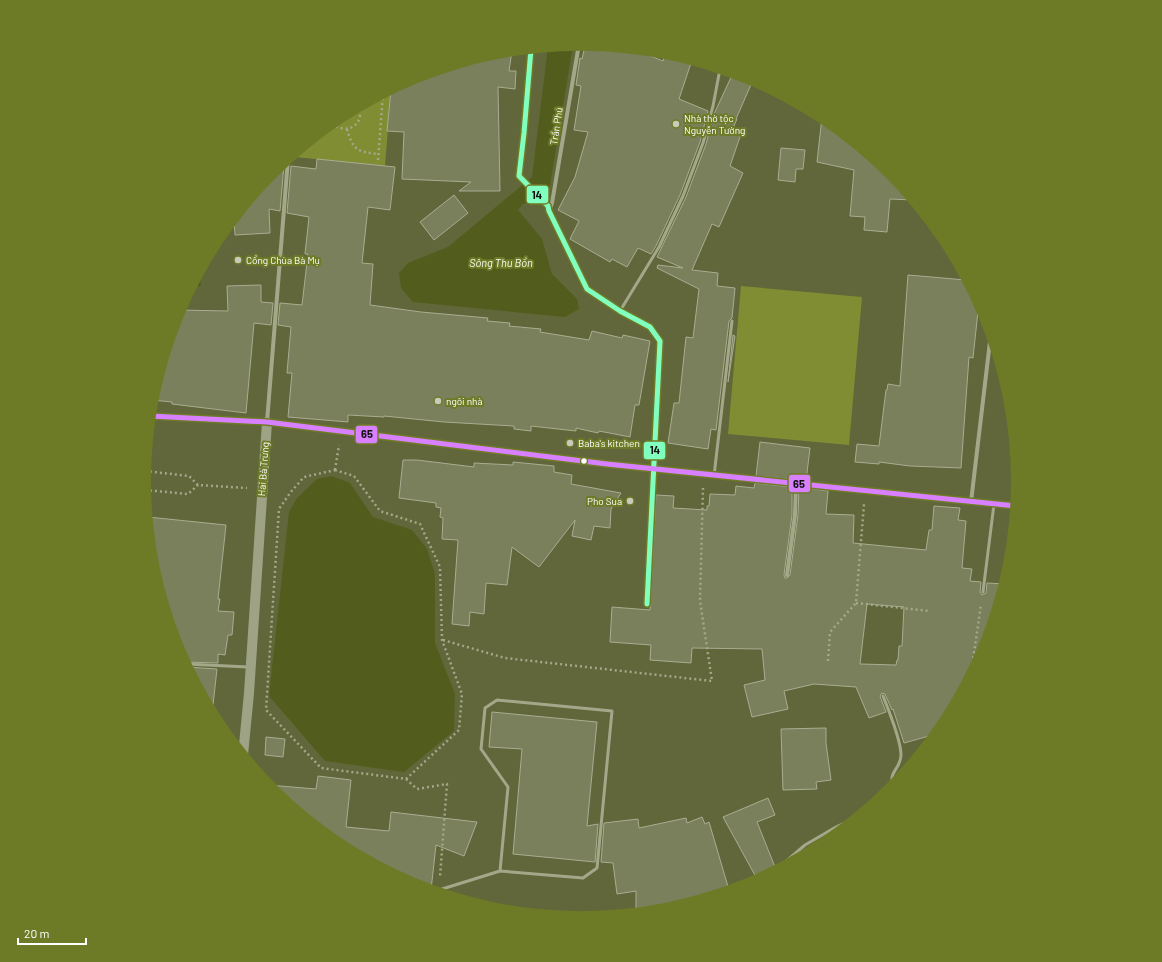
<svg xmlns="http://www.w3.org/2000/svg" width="1162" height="962" viewBox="0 0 1162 962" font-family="Barlow,sans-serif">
  <rect width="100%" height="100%" fill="#61673a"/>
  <path fill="#808d32" d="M 391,90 L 385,166 L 295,157 L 295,153 L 338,118 Z
    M 741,286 L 862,297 L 849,445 L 728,434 Z"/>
  <path fill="#525d1d" d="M 573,45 L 548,197 L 523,204 L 518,210 L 542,239 L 552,274 L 577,299 L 579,309 L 565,317 L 413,302 L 401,288 L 399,273 L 408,263 L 448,247 L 532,177 L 548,47 Z
    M 199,273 L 201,286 L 191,287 Z
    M 332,476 L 350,483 L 373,517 L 412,530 L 427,549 L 435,574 L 435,643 L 455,694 L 454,731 L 404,772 L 325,761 L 269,696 L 289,512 L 297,498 L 317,479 Z"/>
  <path fill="#7a7f5c" stroke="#aaad92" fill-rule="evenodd" d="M 585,46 L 597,48 L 598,46 L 633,49 L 663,61 L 666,52 L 692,60 L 679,99 L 708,111 L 700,142 L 680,195 L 656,246 L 651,254 L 638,248 L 627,267 L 612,259 L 610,262 L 570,239 L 579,221 L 558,210 L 575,177 L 588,132 L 574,130 L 581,86 L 576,85 L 580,58 L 582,59 Z
    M 512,51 L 509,71 L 516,71 L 515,89 L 498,87 L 500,191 L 459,191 L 471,182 L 402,179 L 404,132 L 387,131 L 391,90 L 414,77 L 496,52 Z
    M 733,73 L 753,80 L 736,119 L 737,119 L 733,128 L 742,131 L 730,166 L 743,173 L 719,227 L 712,224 L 692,270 L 718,273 L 717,286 L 735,288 L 732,318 L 729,321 L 716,430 L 711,429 L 708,449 L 668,443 L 674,403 L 679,403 L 686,337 L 693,338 L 699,289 L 657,268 L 658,265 L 683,268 L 657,257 L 686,197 L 706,144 L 714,114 Z
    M 822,117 L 890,172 L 913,200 L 890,199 L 887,232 L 864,230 L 865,217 L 850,216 L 854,170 L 817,162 Z
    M 781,148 L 805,150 L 803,169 L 796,169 L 795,182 L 778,180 Z
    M 317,159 L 395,167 L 390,210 L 368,207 L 362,263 L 373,264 L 370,305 L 421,312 L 488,318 L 487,321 L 510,323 L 509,326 L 541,329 L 540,332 L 589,340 L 592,331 L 622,338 L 623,335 L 650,341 L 639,405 L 635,405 L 630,437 L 599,431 L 598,433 L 576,428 L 576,431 L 531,426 L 531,431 L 514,429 L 514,426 L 444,422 L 384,416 L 384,417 L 348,415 L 348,422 L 288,417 L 292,373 L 287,373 L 291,327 L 278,325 L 280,303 L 302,305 L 308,254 L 305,254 L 309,217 L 287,213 L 291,166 L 316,169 Z
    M 281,164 L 284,165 L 280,211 L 269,209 L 270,233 L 235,235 L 234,219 L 272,172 Z
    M 454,195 L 468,213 L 434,240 L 420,222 Z
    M 908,275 L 966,280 L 979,302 L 973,358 L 969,357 L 961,468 L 910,466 L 879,462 L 879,464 L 855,462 L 857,444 L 879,446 L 886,390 L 887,390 L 888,384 L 900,386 Z
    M 261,285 L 261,302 L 273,303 L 271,325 L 254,323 L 246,413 L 172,404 L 172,402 L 152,400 L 179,310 L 228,311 L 227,286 Z
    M 733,335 L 735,336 L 728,382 Z
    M 760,442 L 810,448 L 806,481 L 756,476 Z
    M 403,460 L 417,460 L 474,467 L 474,463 L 513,465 L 513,462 L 554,466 L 554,472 L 572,475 L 571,484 L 621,493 L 611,509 L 610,528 L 594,526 L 591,540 L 572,536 L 575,520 L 539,567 L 512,547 L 507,585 L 486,583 L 484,614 L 470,612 L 469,626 L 452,624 L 458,540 L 442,539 L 443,518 L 440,517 L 441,508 L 436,507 L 436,503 L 399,498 Z
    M 755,483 L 792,487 L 792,515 L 784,575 L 785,578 L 787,578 L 790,575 L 798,515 L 799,487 L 828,491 L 826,514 L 854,515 L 853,543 L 926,550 L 929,530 L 932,530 L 934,506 L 960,508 L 958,520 L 966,521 L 962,568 L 972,569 L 970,581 L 981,582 L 980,592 L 982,595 L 986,593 L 987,583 L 1004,584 L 985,648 L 944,724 L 936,734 L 904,743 L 893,709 L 892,710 L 885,694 L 882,693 L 880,696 L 886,712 L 869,718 L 856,687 L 814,684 L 784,691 L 788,709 L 752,717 L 744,685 L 765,680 L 762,649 L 692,648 L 691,663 L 650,660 L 651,645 L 610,642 L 612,607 L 650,610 L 656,495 L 674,496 L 673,508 L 707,510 L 707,506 L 709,506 L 710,494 L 735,495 L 736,486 L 754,488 ZM 867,604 L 904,607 L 902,646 L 899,646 L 898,660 L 897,660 L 896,665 L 860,664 Z
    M 148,517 L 226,525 L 218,599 L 220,599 L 218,611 L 234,612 L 232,635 L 228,635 L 225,655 L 218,654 L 218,663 L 184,662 L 177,648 L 152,566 Z
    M 187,667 L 217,669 L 212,714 L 193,678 Z
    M 492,712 L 597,722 L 587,826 L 598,824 L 595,862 L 513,854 L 522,749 L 489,747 Z
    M 826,728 L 826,743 L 831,780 L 816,782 L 817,789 L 783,790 L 781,729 Z
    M 266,737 L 285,739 L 283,757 L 265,755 Z
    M 318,776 L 351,780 L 346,827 L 389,831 L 391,812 L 477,822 L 464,856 L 436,845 L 431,890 L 414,885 L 338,844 L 272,790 L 268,785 L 316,789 Z
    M 768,798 L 775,815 L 757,822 L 775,867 L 773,871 L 757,879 L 723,817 Z
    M 702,817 L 705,824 L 709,822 L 729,890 L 666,910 L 636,913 L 636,891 L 617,894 L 613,863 L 601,862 L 604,823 L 638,819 L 639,828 L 686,818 L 687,823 Z"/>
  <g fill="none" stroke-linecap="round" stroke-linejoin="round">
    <path stroke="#a4a88a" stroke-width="2.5" stroke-dasharray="2 3" stroke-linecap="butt" d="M 332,123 C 346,136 365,125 359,107
      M 347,129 C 353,150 357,152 379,154
      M 378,160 L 383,94
      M 335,470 L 354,476 L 380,511 L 420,524 L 440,567 L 442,640 L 462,694 L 459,730 L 406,779 L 321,768 L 266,710 L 279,509 L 290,493 L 304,477 Z
      M 335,470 L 339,445
      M 145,471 L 189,476 L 198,485 L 247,488
      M 145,490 L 188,494 L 198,485
      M 856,603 L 929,611
      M 443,640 L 505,658 L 712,681 L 700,601 L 703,488
      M 828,661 L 830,632 L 856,603 L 864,504
      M 971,673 L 981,605
      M 406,779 L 417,789 L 447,784 L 440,877"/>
    <path stroke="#a4a88a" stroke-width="3" d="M 620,311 L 659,247 L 683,196 L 703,143 L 713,106 L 720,69
      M 714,476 L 732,321
      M 983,592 L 994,504
      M 186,664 L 248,667
      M 883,696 C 889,711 901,740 901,755 C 901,769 888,771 893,786
      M 776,870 L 805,845 L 836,827 L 857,817
      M 439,892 L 439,890 L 500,871 L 583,878 L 597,868 L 612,711 L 497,700 L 485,708 L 481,749 L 508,787 L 500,871"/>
    <path stroke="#a4a88a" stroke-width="4" d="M 531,49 L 524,133 L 519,176 L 548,206 L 549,211 L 587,289 L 620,311 L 650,327 L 660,341 L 647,604
      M 549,211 L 552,203 L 579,44
      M 150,416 L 267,422 L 607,464 L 1016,506
      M 267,422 L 288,159
      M 971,502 L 991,333
      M 787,575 L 795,515 L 796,484"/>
    <path stroke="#9fa385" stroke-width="10" d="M 243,755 L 249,693 L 267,422"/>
    <g stroke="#6e7b26" stroke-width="8">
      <path id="bus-1" d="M 531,49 L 524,133 L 519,176 L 548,206 L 549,211 L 587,289 L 620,311 L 650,327 L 660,341 L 647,604"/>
    </g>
    <g stroke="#6e7b26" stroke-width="8">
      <path id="bus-2" d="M 150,416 L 267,422 L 607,464 L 1016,506"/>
    </g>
    <use href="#bus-1" stroke="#80ffbe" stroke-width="5"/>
    <use href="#bus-2" stroke="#d880ff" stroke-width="5"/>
  </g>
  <g fill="#c8caba" stroke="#6e7b26" stroke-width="1.5">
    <circle cx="676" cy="124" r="4"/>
    <circle cx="238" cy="260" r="4"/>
    <circle cx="438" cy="401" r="4"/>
    <circle cx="570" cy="443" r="4"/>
    <circle cx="630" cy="501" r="4"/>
  </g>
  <circle fill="#fff" stroke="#6e7b26" stroke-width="1.5" cx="584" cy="461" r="3.5"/>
  <g text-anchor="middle" stroke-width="4" stroke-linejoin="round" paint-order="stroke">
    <g font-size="10" fill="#fff" stroke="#6e7b26" text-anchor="start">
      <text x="684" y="122">Nhà thờ tộc<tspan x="684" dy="12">Nguyễn Tường</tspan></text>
      <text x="246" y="264">Cổng Chùa Bà Mụ</text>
      <text x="446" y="405">ngôi nhà</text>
      <text x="578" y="447">Baba's kitchen</text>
      <text x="622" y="505" text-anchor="end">Pho Sua</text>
    </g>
    <g font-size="10" fill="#fff" stroke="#6e7b26">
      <text transform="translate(556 126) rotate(-81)" y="4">Trần Phú</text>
      <text transform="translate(263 469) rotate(-86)" y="4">Hai Bà Trưng</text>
    </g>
    <g font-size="11" font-style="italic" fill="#fcfdf8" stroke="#6e7b26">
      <text x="501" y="267">Sông Thu Bồn</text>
    </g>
  </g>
  <path d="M0 0H1162V962H0ZM151 481a430 430 0 1 1 860 0a430 430 0 1 1-860 0Z" fill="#6e7b26" fill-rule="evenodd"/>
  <g stroke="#6e7b26" stroke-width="1.5">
    <rect x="526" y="185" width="23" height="19" rx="4" fill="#80ffbe"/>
    <rect x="355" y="425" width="23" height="19" rx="4" fill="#d880ff"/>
    <rect x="643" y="441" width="23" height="19" rx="4" fill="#80ffbe"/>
    <rect x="788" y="474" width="23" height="19" rx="4" fill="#d880ff"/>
  </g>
  <g font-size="11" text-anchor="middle" font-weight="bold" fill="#111">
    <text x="537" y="199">14</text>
    <text x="367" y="438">65</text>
    <text x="655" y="454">14</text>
    <text x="799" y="488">65</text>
  </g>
  <path d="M18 938v6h68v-6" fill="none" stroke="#ffffff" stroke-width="2"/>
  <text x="24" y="938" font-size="12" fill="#ffffff" stroke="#6e7b26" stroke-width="3" paint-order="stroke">20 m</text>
</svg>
